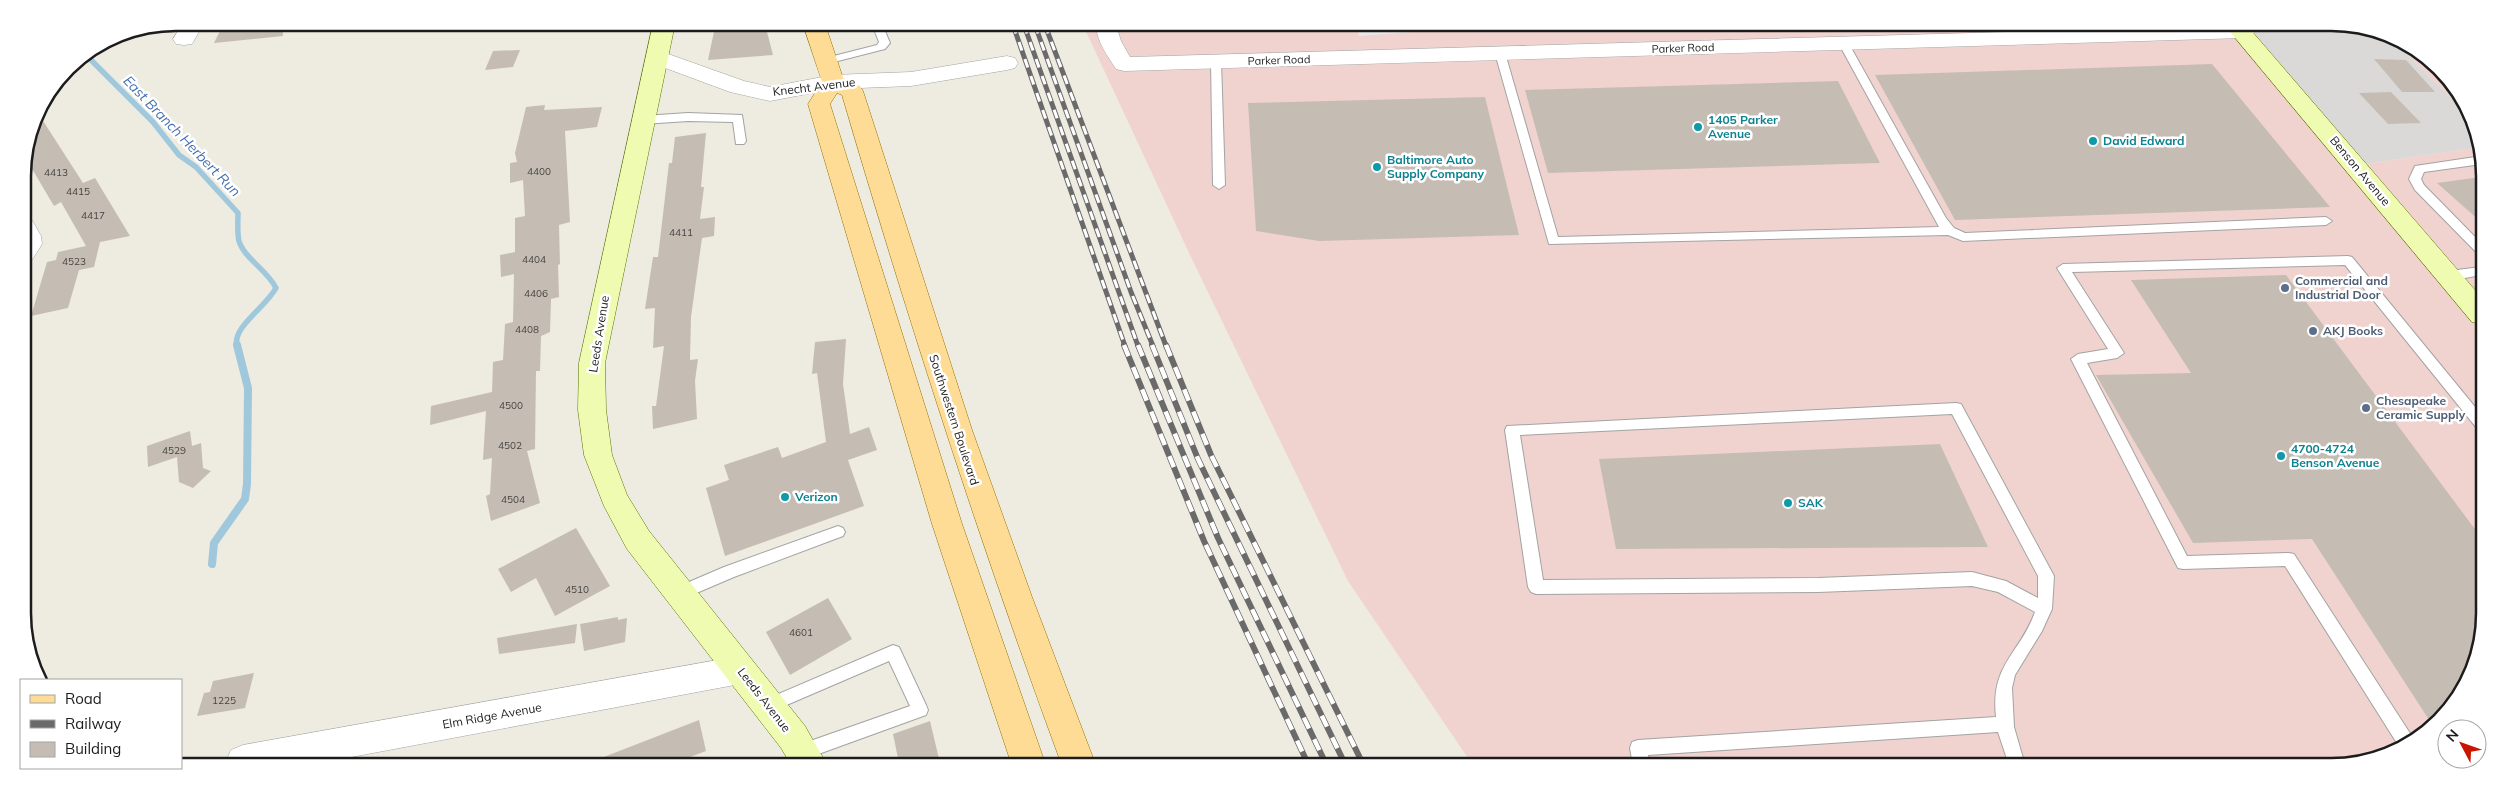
<svg xmlns="http://www.w3.org/2000/svg" width="2507" height="789" viewBox="0 0 2507 789" font-family="Mulish,sans-serif">
  <rect width="100%" height="100%" fill="#eeebe1"/>
  <path fill="#dad9d8" d="M 2248,28 L 2371,28 L 2388,36 L 2464,110 L 2482,147 L 2364,164 Z"/>
  <path fill="#f0d3ce" d="M 1083,25 L 2248,28 L 2364,164 L 2482,147 L 2479,653 L 2459,698 L 2424,734 L 2380,758 L 2340,766 L 1472,764 L 1348,581 L 1190,255 Z
    M 2388,36 L 2416,48 L 2446,75 L 2464,110 Z"/>
  <path fill="#e8e8e8" d="M 1356,25 L 1438,26 L 1440,30 L 1359,36 Z"/>
  <g fill="none" stroke-linecap="round" stroke-linejoin="round">
    <path stroke="#9fc8dd" stroke-width="5.5" d="M 86,55 L 153,122 L 179,155 L 196,167 L 238,213 C 238,221 237,233 239,241 C 244,258 267,270 276,288 C 266,307 232,327 237,346"/>
    <path stroke="#9fc8dd" stroke-width="8" d="M 212,564 L 214,543 L 245,499 L 247,484 L 248,388 L 237,345"/>
  </g>
  <path fill="#c5bdb4" d="M 224,23 L 282,23 L 283,36 L 214,43 Z
    M 765,24 L 773,55 L 708,60 L 715,27 Z
    M 520,50 L 513,67 L 485,70 L 493,51 Z
    M 2374,59 L 2406,60 L 2435,92 L 2402,92 Z
    M 2212,64 L 2330,207 L 1955,220 L 1875,75 Z
    M 1838,81 L 1880,163 L 1548,173 L 1525,90 Z
    M 2391,92 L 2421,123 L 2388,124 L 2359,93 Z
    M 1485,97 L 1519,235 L 1319,241 L 1256,231 L 1248,103 Z
    M 545,105 L 544,110 L 602,107 L 597,127 L 565,131 L 570,222 L 559,225 L 560,264 L 558,265 L 559,297 L 551,299 L 550,332 L 541,336 L 540,371 L 536,371 L 535,449 L 527,451 L 540,503 L 491,521 L 486,496 L 490,494 L 492,458 L 483,460 L 486,411 L 430,425 L 431,406 L 492,392 L 493,362 L 503,360 L 505,324 L 513,322 L 514,274 L 501,277 L 500,255 L 515,252 L 515,218 L 525,216 L 523,180 L 510,183 L 510,163 L 517,162 L 515,153 L 526,107 Z
    M 38,113 L 83,183 L 95,178 L 130,236 L 100,242 L 94,267 L 79,270 L 68,308 L 31,316 L 47,262 L 56,260 L 58,252 L 86,246 L 61,202 L 54,206 L 25,157 L 26,151 L 36,147 L 30,134 Z
    M 706,133 L 701,187 L 704,187 L 700,219 L 715,217 L 714,236 L 702,238 L 691,317 L 690,360 L 698,359 L 695,381 L 697,419 L 653,429 L 652,406 L 656,406 L 664,346 L 653,348 L 655,308 L 645,309 L 653,257 L 658,257 L 669,163 L 672,163 L 675,137 Z
    M 2481,177 L 2481,222 L 2437,183 Z
    M 2286,275 L 2480,536 L 2479,653 L 2459,698 L 2433,726 L 2312,539 L 2193,543 L 2096,375 L 2191,373 L 2131,280 Z
    M 846,339 L 843,384 L 850,434 L 869,427 L 877,450 L 848,460 L 864,506 L 725,556 L 706,488 L 729,480 L 724,465 L 778,447 L 782,458 L 826,442 L 817,373 L 812,374 L 815,342 Z
    M 190,431 L 192,446 L 201,443 L 203,468 L 211,471 L 193,488 L 179,482 L 177,457 L 148,467 L 147,446 Z
    M 1940,444 L 1988,547 L 1616,549 L 1599,459 Z
    M 576,528 L 610,586 L 555,616 L 536,578 L 511,592 L 498,569 Z
    M 828,598 L 852,639 L 790,675 L 766,632 Z
    M 618,617 L 618,620 L 627,618 L 625,642 L 584,651 L 580,624 Z
    M 577,624 L 575,643 L 499,654 L 497,638 Z
    M 254,673 L 245,708 L 197,716 L 204,693 L 210,692 L 213,681 Z
    M 699,720 L 706,751 L 677,762 L 591,762 Z
    M 930,721 L 940,763 L 899,763 L 893,734 Z"/>
  <g fill="none" stroke-linecap="round" stroke-linejoin="round">
    <g stroke="#a3a3a3" stroke-width="2">
      <path id="lane" d="M 872,24 L 882,24 L 890,43 L 885,49 L 826,64 L 822,63 L 822,59 L 877,45 L 879,42 Z
        M 1844,41 L 1849,44 L 1946,218 L 1954,228 L 1965,233 L 2326,217 L 2332,221 L 2326,225 L 1963,241 L 1948,235 L 1549,244 L 1495,53 L 1496,51 L 1500,50 L 1505,53 L 1558,237 L 1939,227 L 1839,44 Z
        M 1216,58 L 1221,61 L 1225,185 L 1219,189 L 1213,185 L 1211,61 Z
        M 688,113 L 742,115 L 746,141 L 744,144 L 736,144 L 733,122 L 688,121 L 643,124 L 637,120 L 643,116 Z
        M 2482,156 L 2482,164 L 2424,172 L 2421,179 L 2424,185 L 2481,243 L 2481,254 L 2477,253 L 2415,190 L 2409,179 L 2415,166 Z
        M 2348,256 L 2352,257 L 2480,413 L 2480,427 L 2475,426 L 2345,265 L 2072,272 L 2124,353 L 2117,358 L 2087,363 L 2187,556 L 2289,553 L 2294,554 L 2413,738 L 2414,740 L 2400,748 L 2285,566 L 2183,569 L 2178,568 L 2071,359 L 2078,354 L 2108,349 L 2057,268 L 2063,264 Z
        M 2481,267 L 2481,275 L 2449,281 L 2443,276 L 2449,271 Z
        M 1956,403 L 1961,404 L 2054,576 L 2052,609 L 2042,631 L 2015,675 L 2012,688 L 2014,727 L 2025,765 L 2009,765 L 1998,732 L 1648,755 L 1650,765 L 1633,765 L 1630,748 L 1632,742 L 1638,740 L 1996,717 C 1990,664 2020,654 2035,612 L 1998,592 L 1972,586 L 1818,592 L 1536,594 L 1531,592 L 1528,587 L 1505,430 L 1507,426 ZM 1952,414 L 2038,576 L 2038,598 L 2006,581 L 1972,572 L 1818,578 L 1543,580 L 1520,435 Z
        M 838,526 L 843,528 L 845,532 L 843,536 L 734,577 L 680,600 L 675,598 L 672,593 L 675,588 L 724,567 Z
        M 893,645 L 899,647 L 926,705 L 928,710 L 926,715 L 802,760 L 796,758 L 794,752 L 796,746 L 910,706 L 889,661 L 768,713 L 762,711 L 760,706 L 762,701 Z"/>
    </g>
    <g stroke="#a3a3a3" stroke-width="1">
      <path id="street" d="M 183,23 L 204,23 L 192,44 L 184,45 L 176,44 L 173,39 Z
        M 410,23 L 432,23 C 426,31 421,31 413,28 Z
        M 1096,25 L 1116,25 L 1121,41 L 1130,57 L 2181,27 L 2251,28 L 2254,32 L 2251,37 L 2243,38 L 1124,71 L 1116,69 C 1107,55 1097,42 1096,25 Z
        M 657,50 L 744,81 L 770,87 L 833,75 L 911,72 L 1007,56 L 1015,58 L 1018,63 L 1015,68 L 1007,70 L 911,86 L 833,89 L 770,101 L 730,92 L 649,62 L 646,57 L 649,52 Z
        M 23,218 L 32,220 L 41,236 L 42,244 L 32,260 L 23,263 Z
        M 740,656 L 751,660 L 756,670 L 751,680 L 740,684 L 325,762 L 226,761 L 231,750 L 243,745 Z"/>
    </g>
    <g stroke="#5b7402" stroke-width="1">
      <path id="secondary" d="M 653,24 L 675,24 L 605,363 L 606,410 L 612,455 L 627,495 L 649,531 L 805,726 L 826,763 L 790,763 L 781,748 L 627,549 L 604,506 L 584,455 L 578,410 L 579,363 Z
        M 2227,28 L 2249,28 L 2481,297 L 2481,324 L 2472,322 Z"/>
    </g>
    <g stroke="#937200" stroke-width="1">
      <path id="primary" d="M 803,24 L 825,24 L 843,78 L 860,86 L 863,91 L 972,430 L 1032,597 L 1095,763 L 1061,763 C 980,543 908,320 842,95 L 837,93 L 830,104 L 962,524 L 1045,763 L 1011,763 L 932,524 L 808,104 L 822,82 Z"/>
    </g>
    <use href="#lane" fill="#fff" fill-rule="evenodd"/>
    <use href="#street" fill="#fff" fill-rule="evenodd"/>
    <use href="#secondary" fill="#effbb1" fill-rule="evenodd"/>
    <use href="#primary" fill="#fedc95" fill-rule="evenodd"/>
    <g stroke="#6a6a6a" stroke-width="5">
      <path id="rail-far1" d="M 1013,25 L 1125,346
        M 1024,25 L 1138,346
        M 1035,25 L 1131,292 L 1153,346
        M 1045,25 L 1166,346"/>
    </g>
    <g stroke="#6a6a6a" stroke-width="6">
      <path id="rail" d="M 1124,345 L 1204,541 L 1308,764
        M 1138,345 L 1218,538 L 1326,764
        M 1152,345 L 1198,459 L 1345,764
        M 1166,345 L 1211,455 L 1363,764"/>
    </g>
    <use href="#rail-far1" stroke="#fff" stroke-width="3" stroke-dasharray="9" stroke-linecap="butt"/>
    <use href="#rail" stroke="#fff" stroke-width="4.5" stroke-dasharray="12" stroke-linecap="butt"/>
  </g>
  <g fill="#0f9aa8" stroke="#fff" stroke-width="2">
    <circle cx="1698" cy="127" r="5"/>
    <circle cx="2093" cy="141" r="5"/>
    <circle cx="1377" cy="167" r="5"/>
    <circle cx="2281" cy="456" r="5"/>
    <circle cx="785" cy="497" r="5"/>
    <circle cx="1788" cy="503" r="5"/>
  </g>
  <g fill="#5c6f8a" stroke="#fff" stroke-width="2">
    <circle cx="2285" cy="288" r="5"/>
    <circle cx="2313" cy="331" r="5"/>
    <circle cx="2366" cy="408" r="5"/>
  </g>
  <g text-anchor="middle" stroke-width="5" stroke-linejoin="round" paint-order="stroke">
    <g font-size="10" fill="#464442">
      <text x="539" y="175">4400</text>
      <text x="56" y="176">4413</text>
      <text x="78" y="195">4415</text>
      <text x="93" y="219">4417</text>
      <text x="681" y="236">4411</text>
      <text x="534" y="263">4404</text>
      <text x="74" y="265">4523</text>
      <text x="536" y="297">4406</text>
      <text x="527" y="333">4408</text>
      <text x="511" y="409">4500</text>
      <text x="510" y="449">4502</text>
      <text x="174" y="454">4529</text>
      <text x="513" y="503">4504</text>
      <text x="577" y="593">4510</text>
      <text x="801" y="636">4601</text>
      <text x="224" y="704">1225</text>
    </g>
    <g font-size="11" fill="#1c1c1c" stroke="#fff">
      <text transform="translate(1683 48) rotate(-2)" y="4">Parker Road</text>
      <text transform="translate(1279 60) rotate(-2)" y="4">Parker Road</text>
    </g>
    <g font-size="12" fill="#1c1c1c" stroke="#fff">
      <text transform="translate(814 87) rotate(-7)" y="4">Knecht Avenue</text>
      <text transform="translate(2360 171) rotate(50)" y="4">Benson Avenue</text>
      <text transform="translate(599 334) rotate(-81)" y="4">Leeds Avenue</text>
      <text transform="translate(954 420) rotate(72)" y="4">Southwestern Boulevard</text>
      <text transform="translate(764 700) rotate(52)" y="4">Leeds Avenue</text>
      <text transform="translate(492 716) rotate(-10)" y="4">Elm Ridge Avenue</text>
    </g>
    <g font-size="12" font-weight="bold" fill="#0d838f" stroke="#fff" text-anchor="start">
      <text x="1708" y="124">1405 Parker<tspan x="1708" dy="14">Avenue</tspan></text>
      <text x="2103" y="145">David Edward</text>
      <text x="1387" y="164">Baltimore Auto<tspan x="1387" dy="14">Supply Company</tspan></text>
      <text x="2291" y="453">4700-4724<tspan x="2291" dy="14">Benson Avenue</tspan></text>
      <text x="795" y="501">Verizon</text>
      <text x="1798" y="507">SAK</text>
    </g>
    <g font-size="12" font-weight="bold" fill="#4e5e75" stroke="#fff" text-anchor="start">
      <text x="2295" y="285">Commercial and<tspan x="2295" dy="14">Industrial Door</tspan></text>
      <text x="2323" y="335">AKJ Books</text>
      <text x="2376" y="405">Chesapeake<tspan x="2376" dy="14">Ceramic Supply</tspan></text>
    </g>
    <g font-size="14" font-style="italic" fill="#466fad" stroke="#fff">
      <text transform="translate(182 136) rotate(46)" y="5">East Branch Herbert Run</text>
    </g>
  </g>
  <path d="M0 0H2507V789H0ZM176 31H2331A145 145 0 0 1 2476 176V613A145 145 0 0 1 2331 758H176A145 145 0 0 1 31 613V176A145 145 0 0 1 176 31Z" fill="#fff" fill-rule="evenodd"/>
  <path fill="none" stroke="#1c1c1c" stroke-width="2.5" d="M176 31H2331A145 145 0 0 1 2476 176V613A145 145 0 0 1 2331 758H176A145 145 0 0 1 31 613V176A145 145 0 0 1 176 31Z"/>
  <rect x="20" y="679" width="162" height="90" fill="#ffffff" stroke="#a4a4a4"/>
  <rect x="30" y="695" width="25" height="8" fill="#fedc95" stroke="#a4a4a4"/>
  <text x="65" y="704" font-size="15" fill="#1c1c1c">Road</text>
  <rect x="30" y="720" width="25" height="8" fill="#6a6a6a" stroke="#a4a4a4"/>
  <text x="65" y="729" font-size="15" fill="#1c1c1c">Railway</text>
  <rect x="30" y="742" width="25" height="15" fill="#c5bdb4" stroke="#a4a4a4"/>
  <text x="65" y="754" font-size="15" fill="#1c1c1c">Building</text>
  <g transform="translate(2462 744) rotate(311)"><circle r="24" fill="#ffffff" stroke="#a4a4a4"/>
  <path d="M0-4L9 19L0 12L-9 19Z" fill="#c71500"/>
  <text y="-8" font-size="14" font-weight="bold" text-anchor="middle" fill="#1c1c1c">N</text>
  </g>
</svg>
